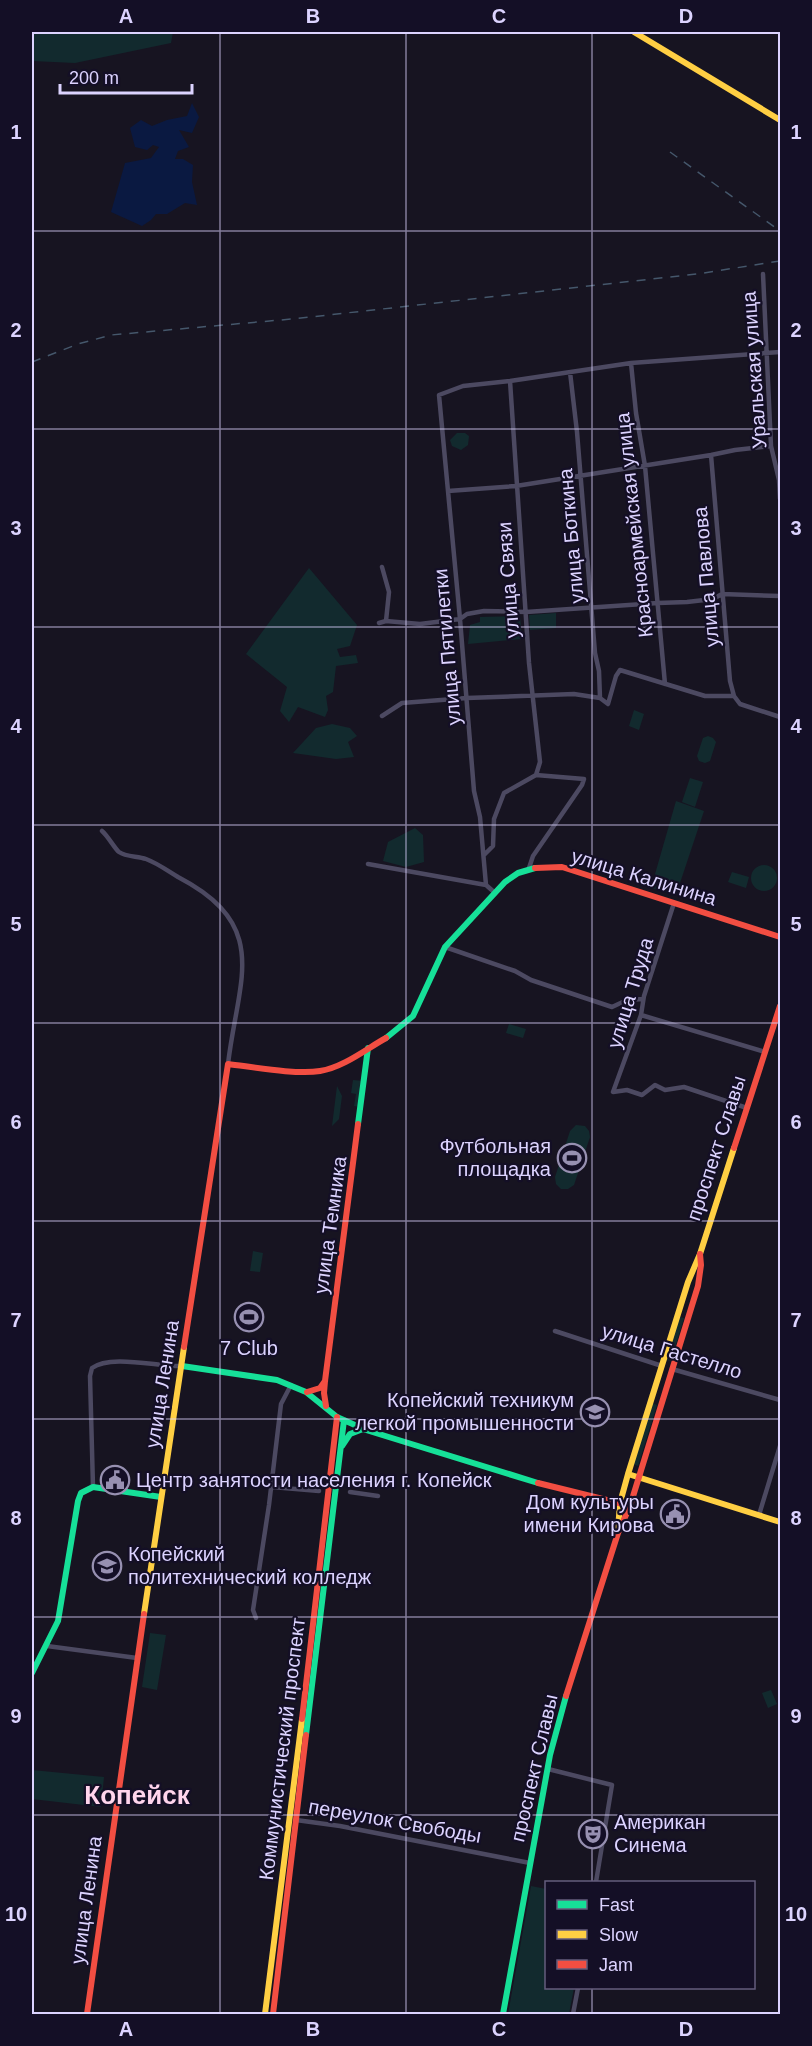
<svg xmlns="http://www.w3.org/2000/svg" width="812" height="2046" viewBox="0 0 812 2046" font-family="Arial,sans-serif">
  <rect width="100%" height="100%" fill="#171421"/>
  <path fill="#122a2e" d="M 32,32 L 173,32 L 171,43 L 75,63 L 32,61 Z
    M 457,433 L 465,433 L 469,436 L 468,445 L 461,450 L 452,446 L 450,440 Z
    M 309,568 L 357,625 L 350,646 L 337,649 L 340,657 L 356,655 L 358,663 L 336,666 L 333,692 L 326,696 L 328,710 L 325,717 L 298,707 L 289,722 L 280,711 L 287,687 L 246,654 Z
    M 556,613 L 556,628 L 530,630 L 529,615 Z
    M 520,616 L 522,639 L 468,644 L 470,625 L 480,622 L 480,617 Z
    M 634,710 L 644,714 L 639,730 L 629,726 Z
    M 332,724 L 350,728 L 357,736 L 348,742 L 354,757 L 336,759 L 293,753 L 316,728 Z
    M 708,736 L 713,738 L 716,742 L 710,761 L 705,763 L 699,761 L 697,756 L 703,738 Z
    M 690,778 L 703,782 L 695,807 L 682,802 Z
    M 676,801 L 704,811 L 676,895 L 651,888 Z
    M 415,828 L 423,835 L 424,862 L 406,867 L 383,861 L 388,842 Z
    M751 878a13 13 0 1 1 26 0a13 13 0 1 1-26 0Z
    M 732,872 L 749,877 L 746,888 L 728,882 Z
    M 509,1024 L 526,1029 L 523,1038 L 506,1033 Z
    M 353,1080 L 363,1081 L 360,1107 L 354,1106 L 356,1094 L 351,1093 Z
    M 337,1086 L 342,1096 L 339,1119 L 332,1126 Z
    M 576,1125 L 585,1126 L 589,1131 L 590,1137 L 574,1185 L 568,1189 L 561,1189 L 556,1184 L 555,1177 L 570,1131 Z
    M 253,1251 L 263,1253 L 260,1272 L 250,1271 Z
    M 679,1317 L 684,1318 L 671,1361 L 666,1360 Z
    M 652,1403 L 657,1405 L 638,1466 L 633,1464 Z
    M 150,1633 L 166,1635 L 157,1690 L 142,1687 Z
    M 771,1690 L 777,1704 L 768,1708 L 762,1693 Z
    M 32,1770 L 104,1777 L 101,1807 L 32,1799 Z
    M 531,1886 L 546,1889 L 546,1988 L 574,1988 L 569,2014 L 508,2014 Z"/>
  <path fill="#0a1941" d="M 192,103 L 199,117 L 192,133 L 179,130 L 189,147 L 178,151 L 175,159 L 183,159 L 193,165 L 192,182 L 197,205 L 185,203 L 167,214 L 156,214 L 151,220 L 142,226 L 111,212 L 125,163 L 151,158 L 159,147 L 153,145 L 147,150 L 135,147 L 130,128 L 141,120 L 152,126 L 167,120 L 187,116 Z"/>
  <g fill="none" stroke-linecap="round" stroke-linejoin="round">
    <path stroke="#4c4961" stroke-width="4.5" d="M 763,274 L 771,446 L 779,480 L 780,499
      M 631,363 L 636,413 L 645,466 L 665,684
      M 570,372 L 577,432 L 595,653 L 599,671 L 600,698
      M 510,381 L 529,663 L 540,762 L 536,775
      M 711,455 L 730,681 L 734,696
      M 448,491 L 516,486 L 711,455 L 735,450 L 771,446
      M 382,567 L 389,592 L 386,621
      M 379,623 L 386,621 L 420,624 L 460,619 L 467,614 L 484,611 L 526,612 L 658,603 L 687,602 L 713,599 L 722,594 L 780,596
      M 382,716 L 402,703 L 467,698 L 574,694 L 600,698 L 608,704 L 616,676 L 620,670 L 705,696 L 734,696 L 740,704 L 780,717
      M 102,831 C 108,836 115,849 119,852 C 126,857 138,856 146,859 C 157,863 168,871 178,877 C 272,926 238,979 228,1064
      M 484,855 L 493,846 L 494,819 L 504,793 L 536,775 L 584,779 L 582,785 L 533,856 L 529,868
      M 368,864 L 486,885
      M 494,892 L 486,885 L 480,817 L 474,791 L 460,619 L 439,395 L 463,386 L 510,381 L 631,363 L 780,352
      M 674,903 L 644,996 L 641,1015 L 613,1092 L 627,1090 L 642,1095 L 655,1085 L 665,1090 L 684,1087 L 747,1108
      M 445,947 L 515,971 L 531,980 L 612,1007 L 627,1000 L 643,999
      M 641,1015 L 765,1052
      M 555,1331 L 662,1366
      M 672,1369 L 780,1400
      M 93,1487 L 90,1376 L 92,1368 C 111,1354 159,1367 182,1366
      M 272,1487 L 319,1491
      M 350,1492 L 378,1496
      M 759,1515 L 780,1446
      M 256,1618 L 253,1610 L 269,1505 L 281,1404 L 291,1385
      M 47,1646 L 137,1658
      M 548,1769 L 612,1785 L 596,1882
      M 296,1820 L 340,1826 L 530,1863
      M 573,2014 L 578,1988"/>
    <path stroke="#16e098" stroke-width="6" d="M 386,1038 L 413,1016 L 445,947 L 505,882 L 518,873 L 535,868
      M 358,1124 L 368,1048
      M 182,1366 L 277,1380 L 306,1392 L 337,1417 L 366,1430 L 538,1483
      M 342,1446 L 350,1434 L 363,1429
      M 32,1673 L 58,1621 L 78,1501 L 81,1493 L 93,1487 L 161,1497
      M 306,1735 L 344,1420
      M 503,2014 L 550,1755 L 566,1696"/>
    <path stroke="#ffcf43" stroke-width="6" d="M 634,32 L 780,120
      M 628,1474 L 780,1522
      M 618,1530 L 620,1503 L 628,1474 L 688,1282 L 700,1254 L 734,1148
      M 144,1614 L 184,1347
      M 265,2014 L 302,1719"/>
    <path stroke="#f24e42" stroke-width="6" d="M 535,868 L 562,867 L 780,937
      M 734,1148 L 780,1006
      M 184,1347 L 228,1064 C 253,1067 297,1075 320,1071 C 344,1067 366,1049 386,1038
      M 307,1392 L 320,1388 L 325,1381
      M 326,1406 L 324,1393 L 325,1381 L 358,1124
      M 538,1483 L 623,1504
      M 566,1696 L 618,1533 L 630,1506 L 698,1286 L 701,1265 L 700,1254
      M 302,1719 L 337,1417
      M 87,2014 L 144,1614
      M 273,2014 L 306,1735"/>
    <path stroke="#45576b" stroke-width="1.5" stroke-dasharray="9 8" stroke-linecap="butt" d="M 670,152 L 780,231
      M 32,362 L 78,344 L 111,335 L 292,319 L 697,274 L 780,261"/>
  </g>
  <path fill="none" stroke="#dcd3ff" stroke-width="1.5" stroke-opacity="0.55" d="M 220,32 L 220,2014M 406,32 L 406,2014M 592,32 L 592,1882M 32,231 L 780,231M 32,429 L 780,429M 32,627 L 780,627M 32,825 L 780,825M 32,1023 L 780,1023M 32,1221 L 780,1221M 32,1419 L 780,1419M 32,1617 L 780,1617M 32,1815 L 780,1815M 592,1988 L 592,2014"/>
  <defs>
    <g id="stadium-ring" transform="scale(1.5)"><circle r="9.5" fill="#140f26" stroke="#9790b1" stroke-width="1.5"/><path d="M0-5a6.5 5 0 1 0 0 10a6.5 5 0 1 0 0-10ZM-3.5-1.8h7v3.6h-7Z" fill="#9790b1"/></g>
    <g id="university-ring" transform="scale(1.5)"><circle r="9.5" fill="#140f26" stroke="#9790b1" stroke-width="1.5"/><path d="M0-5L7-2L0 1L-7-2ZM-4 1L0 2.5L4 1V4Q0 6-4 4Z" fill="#9790b1"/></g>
    <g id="civic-ring" transform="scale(1.5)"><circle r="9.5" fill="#140f26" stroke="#9790b1" stroke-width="1.5"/><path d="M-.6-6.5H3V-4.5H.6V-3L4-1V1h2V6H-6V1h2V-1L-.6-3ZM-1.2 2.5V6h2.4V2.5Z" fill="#9790b1"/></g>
    <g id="theatre-ring" transform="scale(1.5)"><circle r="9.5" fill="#140f26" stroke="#9790b1" stroke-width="1.5"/><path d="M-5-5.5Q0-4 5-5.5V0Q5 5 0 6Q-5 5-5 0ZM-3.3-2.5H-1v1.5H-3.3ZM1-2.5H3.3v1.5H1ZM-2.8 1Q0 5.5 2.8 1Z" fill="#9790b1"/></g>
  </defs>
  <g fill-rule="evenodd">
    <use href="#stadium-ring" x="572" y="1158"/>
    <use href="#stadium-ring" x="249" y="1317"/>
    <use href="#university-ring" x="595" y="1412"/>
    <use href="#civic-ring" x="115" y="1480"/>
    <use href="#civic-ring" x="675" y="1514"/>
    <use href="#university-ring" x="107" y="1566"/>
    <use href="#theatre-ring" x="593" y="1834"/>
  </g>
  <g text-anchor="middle" stroke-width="4.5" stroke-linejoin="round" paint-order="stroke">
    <g font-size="20" fill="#dcd3ff" stroke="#140f26">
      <text transform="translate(754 370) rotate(-94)" y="7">Уральская улица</text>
      <text transform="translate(634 525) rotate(-96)" y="7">Красноармейская улица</text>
      <text transform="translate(571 536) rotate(-95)" y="7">улица Боткина</text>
      <text transform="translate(706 577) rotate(-95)" y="7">улица Павлова</text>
      <text transform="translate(508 580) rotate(-94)" y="7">улица Связи</text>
      <text transform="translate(447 647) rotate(-95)" y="7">улица Пятилетки</text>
      <text transform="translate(644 877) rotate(17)" y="7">улица Калинина</text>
      <text transform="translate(630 993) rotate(-73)" y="7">улица Труда</text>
      <text transform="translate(716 1148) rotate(-72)" y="7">проспект Славы</text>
      <text transform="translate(330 1225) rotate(-82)" y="7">улица Темника</text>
      <text transform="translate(672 1351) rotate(17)" y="7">улица Гастелло</text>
      <text transform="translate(162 1384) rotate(-81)" y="7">улица Ленина</text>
      <text transform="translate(282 1749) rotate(-83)" y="7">Коммунистический проспект</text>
      <text transform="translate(534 1768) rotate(-77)" y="7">проспект Славы</text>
      <text transform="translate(395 1821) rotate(10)" y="7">переулок Свободы</text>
      <text transform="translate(86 1900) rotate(-82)" y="7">улица Ленина</text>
    </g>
    <g font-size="20" fill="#dcd3ff" stroke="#140f26" text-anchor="end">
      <text x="551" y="1153">Футбольная<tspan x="551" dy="23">площадка</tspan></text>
      <text x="249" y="1355" text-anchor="middle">7 Club</text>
      <text x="574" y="1407">Копейский техникум<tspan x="574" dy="23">легкой промышенности</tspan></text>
      <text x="136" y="1487" text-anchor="start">Центр занятости населения г. Копейск</text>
      <text x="654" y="1509">Дом культуры<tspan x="654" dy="23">имени Кирова</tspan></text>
      <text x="128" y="1561" text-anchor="start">Копейский<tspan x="128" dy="23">политехнический колледж</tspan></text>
      <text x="614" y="1829" text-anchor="start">Американ<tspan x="614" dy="23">Синема</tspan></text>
    </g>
    <g font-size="26" font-weight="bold" fill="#ffd5ec" stroke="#140f26">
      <text x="137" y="1804">Копейск</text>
    </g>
  </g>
  <rect width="812" height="2046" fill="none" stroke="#140f26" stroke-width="66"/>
  <rect x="545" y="1881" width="210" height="108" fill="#140f26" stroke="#645d7d" stroke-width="1.5"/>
  <rect x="557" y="1900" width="30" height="9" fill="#16e098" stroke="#645d7d" stroke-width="1.5"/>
  <text x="599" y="1911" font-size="18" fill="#dcd3ff">Fast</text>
  <rect x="557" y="1930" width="30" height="9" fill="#ffcf43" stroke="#645d7d" stroke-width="1.5"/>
  <text x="599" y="1941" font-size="18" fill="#dcd3ff">Slow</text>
  <rect x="557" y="1960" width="30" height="9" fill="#f24e42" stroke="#645d7d" stroke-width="1.5"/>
  <text x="599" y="1971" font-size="18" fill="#dcd3ff">Jam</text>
  <path d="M60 84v9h132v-9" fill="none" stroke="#dcd3ff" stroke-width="3"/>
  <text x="69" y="84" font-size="18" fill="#dcd3ff" stroke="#140f26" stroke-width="4.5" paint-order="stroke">200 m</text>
  <rect x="33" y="33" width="746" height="1980" fill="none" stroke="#dcd3ff" stroke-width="2"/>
  <g font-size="20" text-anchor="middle" font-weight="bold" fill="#dcd3ff">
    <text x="126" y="23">A</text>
    <text x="313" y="23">B</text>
    <text x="499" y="23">C</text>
    <text x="686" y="23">D</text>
    <text x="16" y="139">1</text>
    <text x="796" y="139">1</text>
    <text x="16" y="337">2</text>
    <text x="796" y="337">2</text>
    <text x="16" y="535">3</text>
    <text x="796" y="535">3</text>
    <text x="16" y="733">4</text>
    <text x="796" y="733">4</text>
    <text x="16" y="931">5</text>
    <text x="796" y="931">5</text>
    <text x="16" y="1129">6</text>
    <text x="796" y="1129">6</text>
    <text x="16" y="1327">7</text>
    <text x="796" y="1327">7</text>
    <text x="16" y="1525">8</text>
    <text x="796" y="1525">8</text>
    <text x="16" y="1723">9</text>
    <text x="796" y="1723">9</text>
    <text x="16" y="1921">10</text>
    <text x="796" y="1921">10</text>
    <text x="126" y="2036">A</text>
    <text x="313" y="2036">B</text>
    <text x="499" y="2036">C</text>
    <text x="686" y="2036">D</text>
  </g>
</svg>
